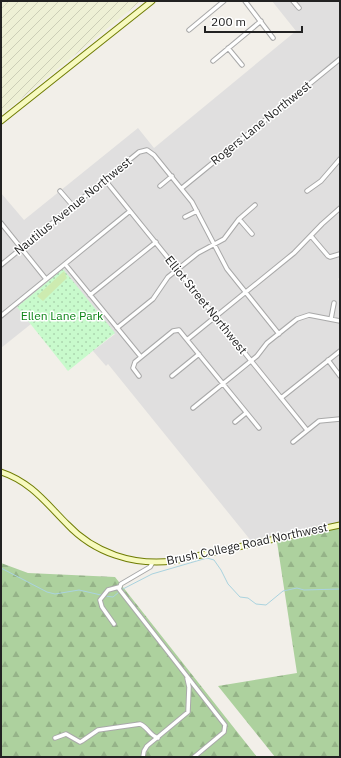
<svg xmlns="http://www.w3.org/2000/svg" width="341" height="758" viewBox="0 0 341 758" font-family="'IBM Plex Sans',sans-serif">
  <defs>
    <pattern id="farmland-furrows" width="10" height="10" patternUnits="userSpaceOnUse"><rect width="10" height="10" fill="#eef0d5"/><path d="M-1 1l2-2M0 10L10 0M9 11l2-2" fill="none" stroke="#ccceb7"/></pattern>
    <pattern id="forest-firs" width="22" height="20" patternUnits="userSpaceOnUse"><rect width="22" height="20" fill="#add19e"/><path d="M5 1l3.5 6h-7zM16 11l3.5 6h-7z" fill="#95b388"/></pattern>
    <pattern id="park-dots" width="8" height="8" patternUnits="userSpaceOnUse"><rect width="8" height="8" fill="#c8facc"/><path d="M2 2h.1M6 6h.1" fill="none" stroke="#acd6af" stroke-width="1.8" stroke-linecap="round"/></pattern>
  </defs>
  <rect width="100%" height="100%" fill="#f2efe9"/>
  <path fill="#e0dfdf" d="M 272,1 L 340,1 L 340,277 L 338,279 L 340,282 L 340,523 L 252,542 L 108,364 L 106,366 L 93,351 L 115,334 L 17,307 L 31,324 L 1,348 L 1,193 L 24,220 L 138,128 L 154,148 L 296,31 Z"/>
  <path fill="url(#farmland-furrows)" d="M 1,1 L 141,1 L 1,115 Z"/>
  <path fill="url(#forest-firs)" d="M 340,527 L 340,757 L 275,757 L 218,686 L 297,673 L 277,542 Z
    M 1,563 L 28,573 L 115,577 L 257,757 L 1,757 Z"/>
  <path fill="url(#park-dots)" d="M 63,269 L 115,333 L 68,371 L 17,307 Z"/>
  <path fill="#cdebb0" d="M 64,271 L 67,278 L 43,301 L 37,296 Z"/>
  <g fill="none" stroke-linecap="round" stroke-linejoin="round">
    <path stroke="#aad3df" stroke-width="1" d="M 1,568 L 47,592 L 55,594 L 79,590 L 101,595
      M 121,590 L 152,574 L 207,558 L 214,560 L 221,570 L 228,584 L 240,597 L 248,598 L 256,604 L 266,605 L 283,591 L 297,588 L 304,590 L 340,589
      M 105,596 L 113,597 L 119,592"/>
    <g stroke="#a9a9a9" stroke-width="5.5">
      <path id="street" d="M 245,1 L 273,38
        M 293,1 L 299,8
        M 189,30 L 224,1
        M 228,48 L 242,65
        M 213,61 L 261,21
        M 105,180 L 307,430
        M 160,186 L 172,176
        M 182,188 L 340,59
        M 60,191 L 73,206
        M 307,191 L 321,181 L 340,159
        M 185,217 L 197,211
        M 239,219 L 252,234
        M 1,223 L 46,279
        M 311,236 L 328,256 L 330,257 L 340,254
        M 65,264 L 141,357
        M 1,265 L 139,152 L 147,150 L 154,155 L 192,202 L 227,269 L 279,334
        M 90,295 L 156,242
        M 1,316 L 130,211
        M 331,319 L 334,303
        M 117,328 L 153,299 L 168,277 L 198,253 L 224,239 L 239,219 L 255,205
        M 188,339 L 294,253 L 322,224 L 340,208
        M 328,360 L 340,376
        M 139,376 L 133,368 L 135,362 L 173,331 L 179,330 L 259,428
        M 172,376 L 199,354
        M 281,398 L 340,351
        M 193,408 L 257,356 L 267,343 L 297,319 L 309,315 L 340,321
        M 235,422 L 246,413
        M 293,442 L 319,421 L 340,419
        M 153,562 L 150,567 L 121,584 L 119,589 L 225,725 L 224,732 L 194,757
        M 114,624 L 102,607 L 100,600 L 108,590 L 119,587
        M 55,738 L 66,734 L 80,742 L 82,741 L 98,730 L 140,724 C 148,727 149,735 158,738
        M 143,757 L 144,751 L 147,746 L 188,712 L 189,687 L 187,678"/>
    </g>
    <g stroke="#707d05" stroke-width="7">
      <path id="secondary" d="M 1,121 L 152,1
        M 1,472 C 31,482 46,503 67,524 C 94,553 134,566 173,561 L 340,525"/>
    </g>
    <use href="#street" stroke="#fff" stroke-width="3.5"/>
    <use href="#secondary" stroke="#f7fabf" stroke-width="5"/>
  </g>
  <g text-anchor="middle" stroke-width="3" stroke-linejoin="round" paint-order="stroke">
    <g font-size="12" fill="#222" stroke="#fff">
      <text transform="translate(261 123) rotate(-39)" y="4">Rogers Lane Northwest</text>
      <text transform="translate(73 206) rotate(-39)" y="4">Nautilus Avenue Northwest</text>
      <text transform="translate(206 305) rotate(51)" y="4">Elliot Street Northwest</text>
      <text transform="translate(247 544) rotate(-12)" y="4">Brush College Road Northwest</text>
    </g>
    <g font-size="12" fill="#0c8416" stroke="#fff">
      <text x="62" y="320">Ellen Lane Park</text>
    </g>
  </g>
  <rect width="341" height="758" fill="none" stroke="#222222" stroke-width="4"/>
  <path d="M205 26v6h97v-6" fill="none" stroke="#222222" stroke-width="2"/>
  <text x="211" y="26" font-size="12" fill="#222222" stroke="#ffffff" stroke-width="3" paint-order="stroke">200 m</text>
</svg>
